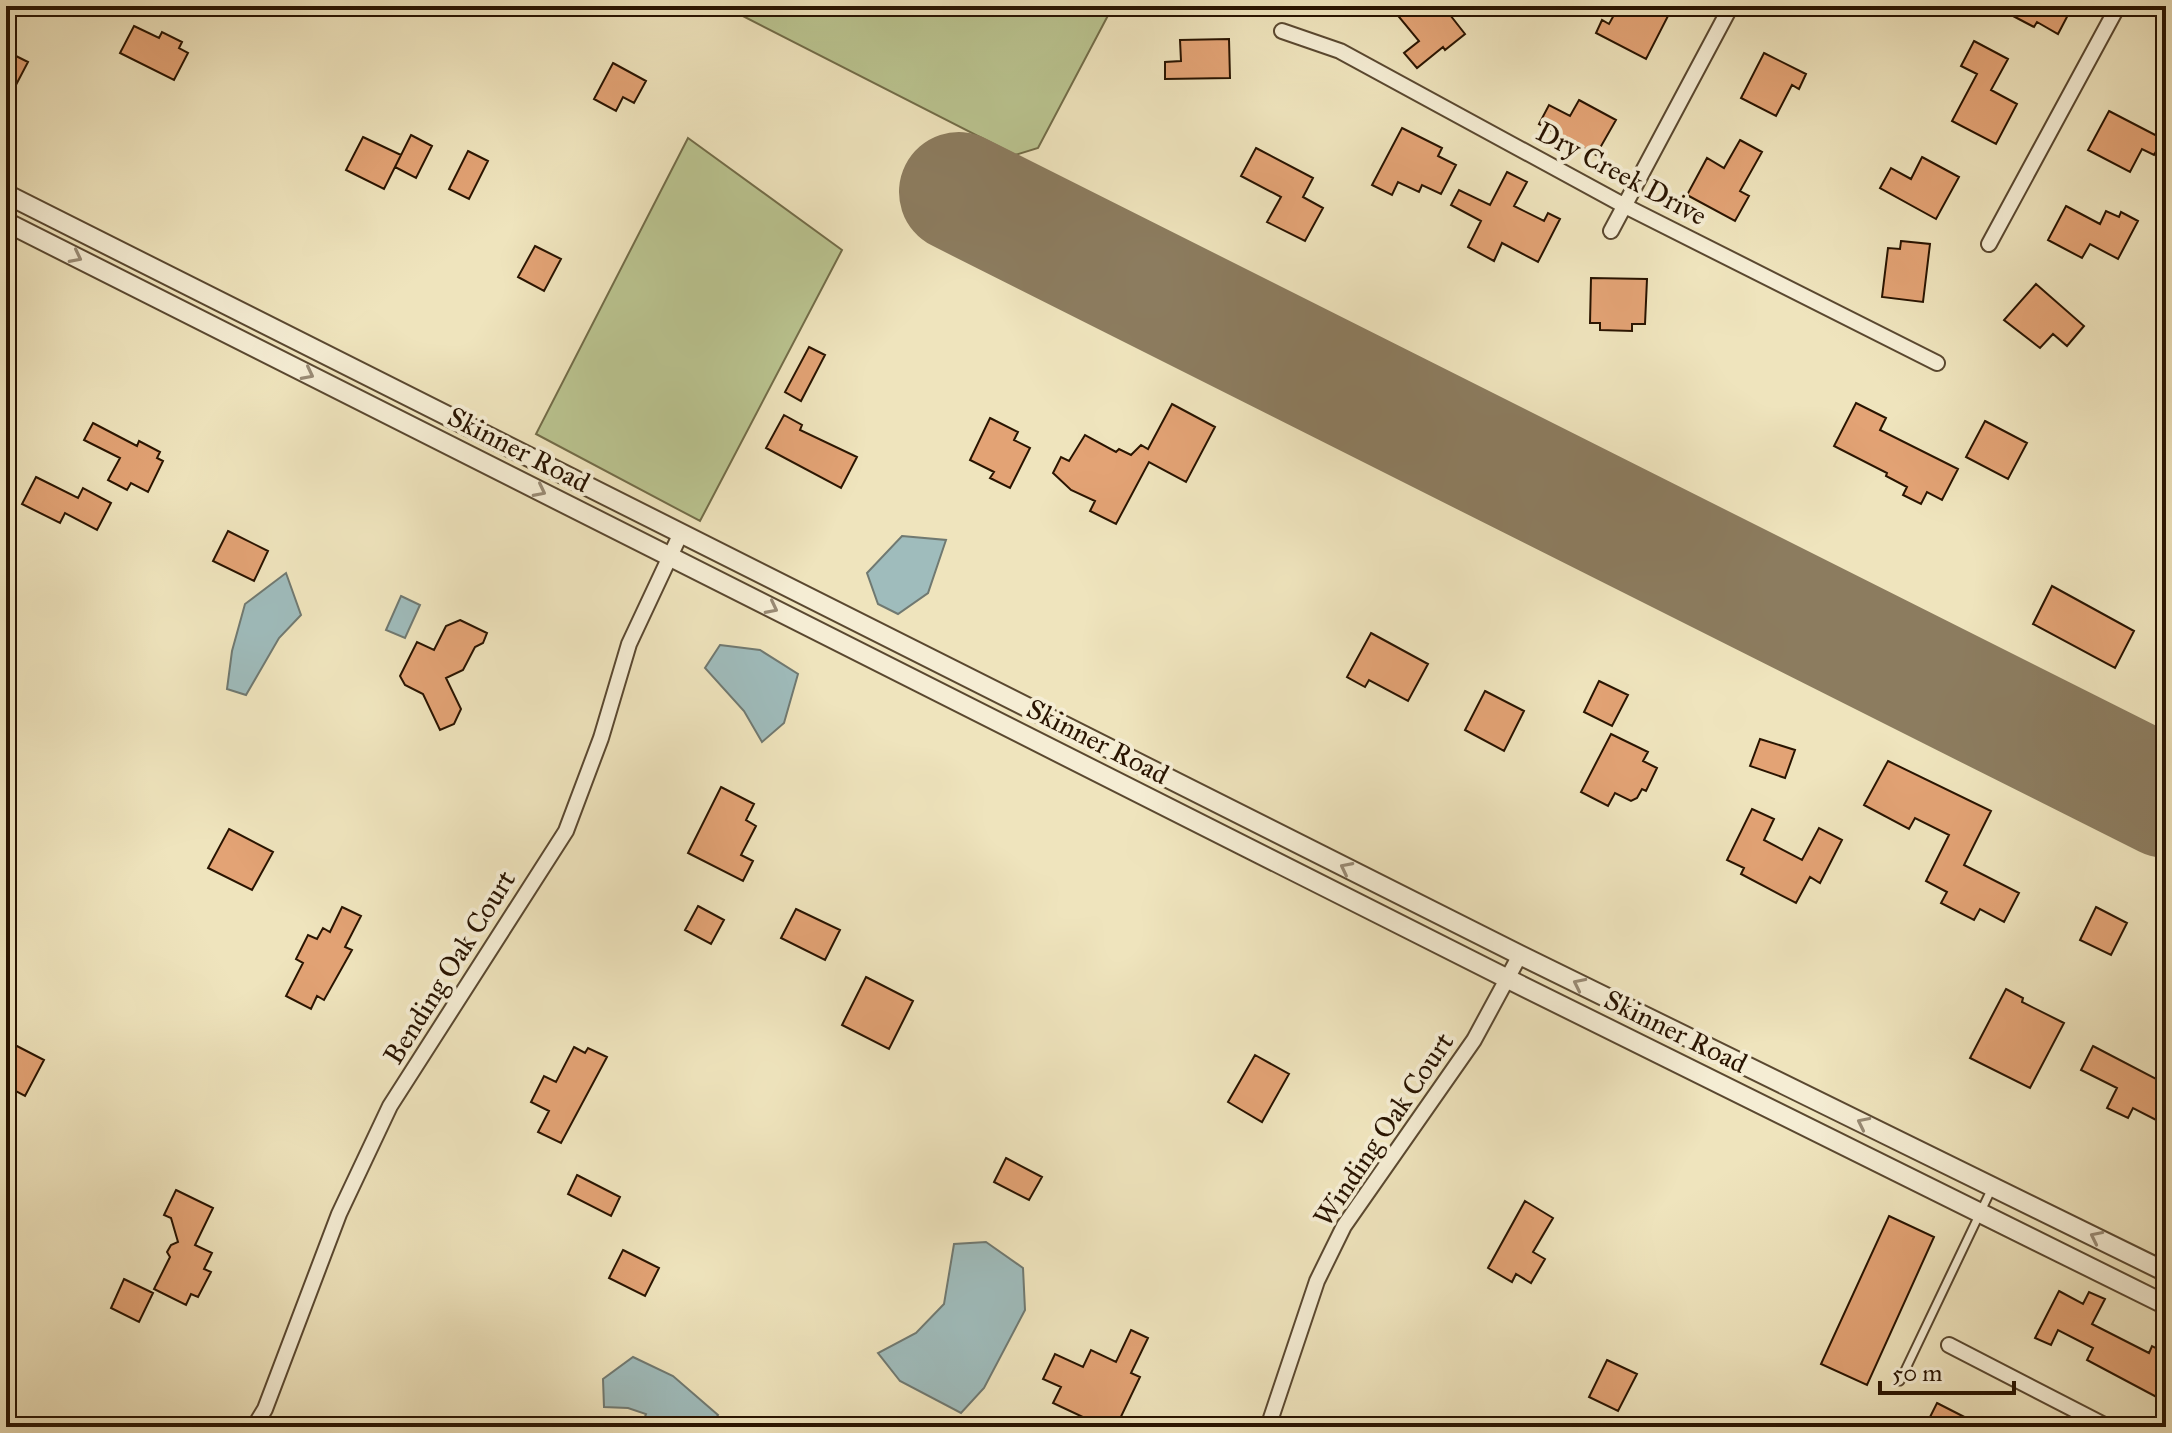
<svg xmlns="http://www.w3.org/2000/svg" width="2172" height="1433" viewBox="0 0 2172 1433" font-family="'IM FELL Great Primer',serif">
  <rect width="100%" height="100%" fill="#efe4bd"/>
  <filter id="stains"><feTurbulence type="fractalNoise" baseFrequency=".0025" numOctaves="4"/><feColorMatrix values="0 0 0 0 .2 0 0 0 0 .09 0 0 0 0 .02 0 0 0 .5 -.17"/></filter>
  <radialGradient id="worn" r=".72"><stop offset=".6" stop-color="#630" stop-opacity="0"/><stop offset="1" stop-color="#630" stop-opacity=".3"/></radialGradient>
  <path fill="#bac490" stroke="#726c48" stroke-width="2" d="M 738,6 L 1113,6 L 1038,148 L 1015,155 L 735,12 Z
    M 688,138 L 842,250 L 700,521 L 536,434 Z"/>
  <path fill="#9fbcbc" stroke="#707971" stroke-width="2" d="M 902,536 L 946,540 L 928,593 L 898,614 L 878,604 L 867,573 Z
    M 286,573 L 301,615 L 279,638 L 246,695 L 227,689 L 232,651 L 245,604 Z
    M 401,596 L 420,605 L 405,638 L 386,630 Z
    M 720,645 L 760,650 L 798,674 L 784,723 L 762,742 L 744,711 L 705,668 Z
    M 986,1242 L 1023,1268 L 1025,1310 L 984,1388 L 961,1413 L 900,1381 L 878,1353 L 916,1333 L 944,1304 L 954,1244 Z
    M 633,1357 L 673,1376 L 718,1415 L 711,1427 L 641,1427 L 646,1414 L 628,1408 L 604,1407 L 603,1379 Z"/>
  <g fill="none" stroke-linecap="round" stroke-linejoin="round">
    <path stroke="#8c7c5f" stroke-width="120" d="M 959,192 L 2166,798"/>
  </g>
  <path fill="#e3a375" stroke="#291401" stroke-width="2" d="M 1390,6 L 1443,6 L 1465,34 L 1445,50 L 1443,47 L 1417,68 L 1404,53 L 1419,41 Z
    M 1619,6 L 1649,6 L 1668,16 L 1646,59 L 1596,33 L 1602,20 L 1609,24 Z
    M 1994,6 L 2051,6 L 2068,15 L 2058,34 L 2037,22 L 2034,27 Z
    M 134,26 L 159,38 L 162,32 L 182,42 L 179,48 L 188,53 L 174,80 L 120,53 Z
    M 1229,39 L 1230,78 L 1165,79 L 1165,62 L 1181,61 L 1180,40 Z
    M 1974,41 L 2008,59 L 1991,90 L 2017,104 L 1996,144 L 1952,121 L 1977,74 L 1961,66 Z
    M 6,51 L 28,62 L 6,104 Z
    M 1764,53 L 1806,74 L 1799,89 L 1792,85 L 1776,116 L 1741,98 Z
    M 613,63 L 646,81 L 634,103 L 623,97 L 616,111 L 594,99 Z
    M 1579,100 L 1616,120 L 1596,155 L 1539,124 L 1549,105 L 1570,116 Z
    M 2109,111 L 2163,139 L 2154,155 L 2142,149 L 2130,172 L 2088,150 Z
    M 1402,128 L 1442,148 L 1438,156 L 1456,165 L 1441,194 L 1422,185 L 1419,192 L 1398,182 L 1392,195 L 1372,185 Z
    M 411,135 L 432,146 L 416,178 L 395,167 Z
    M 363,137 L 401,155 L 384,189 L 346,170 Z
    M 1740,140 L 1762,152 L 1740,191 L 1749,196 L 1735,221 L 1687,195 L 1707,158 L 1724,168 Z
    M 1256,148 L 1313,178 L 1303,197 L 1323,208 L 1305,241 L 1267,222 L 1281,197 L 1241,176 Z
    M 468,151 L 488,161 L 469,199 L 449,189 Z
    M 1922,157 L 1959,177 L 1936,219 L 1880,188 L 1891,168 L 1911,179 Z
    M 1507,172 L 1527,182 L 1514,206 L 1544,221 L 1548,213 L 1560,219 L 1538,262 L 1502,243 L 1494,261 L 1468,247 L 1481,221 L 1451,205 L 1459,190 L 1490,205 Z
    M 2066,206 L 2100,224 L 2106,211 L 2119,217 L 2121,212 L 2138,221 L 2118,259 L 2090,244 L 2082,258 L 2048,240 Z
    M 1901,241 L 1930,244 L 1923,302 L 1882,297 L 1888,248 L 1900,249 Z
    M 535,246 L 561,259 L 544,291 L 518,277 Z
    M 1591,278 L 1647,279 L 1645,324 L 1632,324 L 1632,331 L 1600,330 L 1600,323 L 1590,323 Z
    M 2036,284 L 2084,326 L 2067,346 L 2053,334 L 2040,348 L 2004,320 Z
    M 809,347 L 825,355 L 801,401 L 785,392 Z
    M 1856,403 L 1886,418 L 1880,430 L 1958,469 L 1942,500 L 1927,492 L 1921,504 L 1903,495 L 1907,487 L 1886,476 L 1887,473 L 1834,446 Z
    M 1172,404 L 1215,427 L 1186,482 L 1149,462 L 1116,524 L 1090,511 L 1095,501 L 1071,490 L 1053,473 L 1061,457 L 1069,461 L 1085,435 L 1116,452 L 1119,449 L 1131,455 L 1141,445 L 1148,449 Z
    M 784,415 L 802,425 L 800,430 L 857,457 L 841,488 L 766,448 Z
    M 990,418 L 1018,432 L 1014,440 L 1030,448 L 1010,488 L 990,478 L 994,472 L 970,460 Z
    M 1985,421 L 2027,443 L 2008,479 L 1966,457 Z
    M 93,423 L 137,446 L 139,441 L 160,452 L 157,458 L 163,461 L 148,492 L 131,483 L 127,490 L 108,480 L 120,458 L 84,440 Z
    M 36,477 L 78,498 L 83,488 L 111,503 L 97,530 L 65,513 L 60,523 L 22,504 Z
    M 228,531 L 268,551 L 254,581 L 213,561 Z
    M 2052,586 L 2134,631 L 2115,668 L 2033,624 Z
    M 460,620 L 487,633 L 483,643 L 475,647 L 463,670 L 446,678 L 461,709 L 454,724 L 440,730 L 423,694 L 405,685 L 400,676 L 417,642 L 434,650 L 446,626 Z
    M 1371,633 L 1428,664 L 1408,701 L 1369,680 L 1365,687 L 1347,677 Z
    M 1599,681 L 1628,695 L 1612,726 L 1584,712 Z
    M 1485,691 L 1524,711 L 1504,751 L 1465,730 Z
    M 1611,734 L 1648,752 L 1643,761 L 1657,768 L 1646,791 L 1642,789 L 1637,798 L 1631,801 L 1615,793 L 1608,806 L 1581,792 Z
    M 1760,739 L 1795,750 L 1785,778 L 1750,766 Z
    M 1888,761 L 1991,811 L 1964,865 L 2019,893 L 2004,922 L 1980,909 L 1974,920 L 1941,903 L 1947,892 L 1926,881 L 1949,835 L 1915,818 L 1909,829 L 1864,805 Z
    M 721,787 L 754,804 L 746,820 L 756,826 L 741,855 L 753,861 L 743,881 L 688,853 Z
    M 1752,809 L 1774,819 L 1764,840 L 1802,860 L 1819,828 L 1842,840 L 1820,883 L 1810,877 L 1796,903 L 1741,874 L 1744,868 L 1727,860 Z
    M 229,829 L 273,852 L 252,890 L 208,868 Z
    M 698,906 L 724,920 L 711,944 L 685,930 Z
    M 342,907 L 361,916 L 345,947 L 352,950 L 324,1000 L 317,996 L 311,1009 L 286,996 L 303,963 L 296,959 L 308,935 L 317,939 L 323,928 L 330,932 Z
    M 2096,907 L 2127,923 L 2111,955 L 2080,940 Z
    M 796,909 L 840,930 L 825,960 L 781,938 Z
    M 866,977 L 913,1001 L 889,1049 L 842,1025 Z
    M 2006,989 L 2023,998 L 2022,1002 L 2064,1023 L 2030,1088 L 1970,1058 Z
    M 13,1044 L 44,1060 L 25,1096 L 6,1086 L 6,1059 Z
    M 2093,1046 L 2166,1084 L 2166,1125 L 2133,1108 L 2128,1118 L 2107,1108 L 2117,1088 L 2081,1070 Z
    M 574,1047 L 585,1053 L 588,1048 L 607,1057 L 561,1143 L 538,1132 L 549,1111 L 531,1102 L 544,1076 L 556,1082 Z
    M 1255,1055 L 1289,1074 L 1262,1122 L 1228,1102 Z
    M 1006,1158 L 1042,1177 L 1029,1200 L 994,1182 Z
    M 577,1175 L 620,1197 L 611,1216 L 568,1194 Z
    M 176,1190 L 213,1208 L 195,1245 L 212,1253 L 204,1269 L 211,1272 L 198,1297 L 191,1294 L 186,1305 L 154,1289 L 170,1257 L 167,1252 L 171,1245 L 178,1242 L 171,1218 L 164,1215 Z
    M 1525,1201 L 1553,1218 L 1533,1252 L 1545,1259 L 1531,1283 L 1516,1274 L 1512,1282 L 1488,1268 Z
    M 1889,1216 L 1934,1237 L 1867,1385 L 1821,1364 Z
    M 623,1250 L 659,1268 L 645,1296 L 609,1278 Z
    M 124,1279 L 153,1293 L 139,1322 L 111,1308 Z
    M 2059,1291 L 2083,1304 L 2089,1292 L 2105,1299 L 2092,1324 L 2149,1353 L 2152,1346 L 2166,1353 L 2166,1402 L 2087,1360 L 2093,1348 L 2058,1330 L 2051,1345 L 2035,1338 Z
    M 1131,1330 L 1148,1338 L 1131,1373 L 1140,1377 L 1116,1427 L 1104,1427 L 1053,1403 L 1061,1387 L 1043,1379 L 1055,1354 L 1083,1367 L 1091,1350 L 1116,1362 Z
    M 1607,1360 L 1637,1374 L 1618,1411 L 1589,1397 Z
    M 1937,1403 L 1984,1427 L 1925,1427 Z"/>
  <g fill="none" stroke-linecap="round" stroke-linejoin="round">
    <g stroke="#5a4830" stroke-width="11">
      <path id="service" d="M 1900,1381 L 1992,1188"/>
    </g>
    <g stroke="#5a4830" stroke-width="18">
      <path id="minor" d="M 1282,31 L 1340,51 L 1625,206 L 1937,363
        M 1611,231 L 1731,6
        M 1989,244 L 2118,6
        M 1949,1345 L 2108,1427
        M 254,1427 L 265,1409 L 339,1214 L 390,1106 L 566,831 L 601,738 L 629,644 L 681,533
        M 1268,1427 L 1317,1281 L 1344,1226 L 1474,1040 L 1520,955"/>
    </g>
    <g stroke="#5a4830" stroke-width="22">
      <path id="tertiary" d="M 6,194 L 1520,955 L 2166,1272
        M 6,222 L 1508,979 L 2166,1305"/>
    </g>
    <use href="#service" stroke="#f5edd4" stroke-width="7"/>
    <use href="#minor" stroke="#f5edd4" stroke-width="14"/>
    <use href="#tertiary" stroke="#f5edd4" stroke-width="18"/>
  </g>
  <defs><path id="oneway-chevron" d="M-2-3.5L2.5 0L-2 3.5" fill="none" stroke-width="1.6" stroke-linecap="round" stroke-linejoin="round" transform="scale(2)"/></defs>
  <g stroke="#998b75">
    <use href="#oneway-chevron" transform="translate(76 257) rotate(27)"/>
    <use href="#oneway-chevron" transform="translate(308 374) rotate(27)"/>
    <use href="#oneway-chevron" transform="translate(540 491) rotate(27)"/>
    <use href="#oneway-chevron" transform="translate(772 608) rotate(27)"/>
    <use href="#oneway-chevron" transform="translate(1346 868) rotate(-153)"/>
    <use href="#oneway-chevron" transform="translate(1579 984) rotate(-154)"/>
    <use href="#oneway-chevron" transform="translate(1863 1123) rotate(-154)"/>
    <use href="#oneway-chevron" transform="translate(2096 1237) rotate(-154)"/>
  </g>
  <g text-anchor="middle" stroke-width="8" stroke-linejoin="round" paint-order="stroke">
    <g font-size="28" fill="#291401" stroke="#f5edd4">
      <text transform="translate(1622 173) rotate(28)" y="10">Dry Creek Drive</text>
      <text transform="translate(519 449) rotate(27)" y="10">Skinner Road</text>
      <text transform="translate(1098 741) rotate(27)" y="10">Skinner Road</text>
      <text transform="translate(449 967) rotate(-58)" y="10">Bending Oak Court</text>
      <text transform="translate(1676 1031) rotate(26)" y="10">Skinner Road</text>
      <text transform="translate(1383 1129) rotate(-56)" y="10">Winding Oak Court</text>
    </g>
  </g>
  <rect width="2172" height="1433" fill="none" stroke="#efe4bd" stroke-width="32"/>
  <rect x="8" y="8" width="2156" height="1417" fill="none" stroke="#291401" stroke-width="4"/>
  <rect x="16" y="16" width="2140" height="1401" fill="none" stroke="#291401" stroke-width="2"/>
  <path d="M1880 1381v12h134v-12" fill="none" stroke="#291401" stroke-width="4"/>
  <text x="1892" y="1381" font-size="24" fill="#291401" stroke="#f5edd4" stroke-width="6" paint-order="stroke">50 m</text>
  <rect width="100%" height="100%" filter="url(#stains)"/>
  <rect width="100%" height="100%" fill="url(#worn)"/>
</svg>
